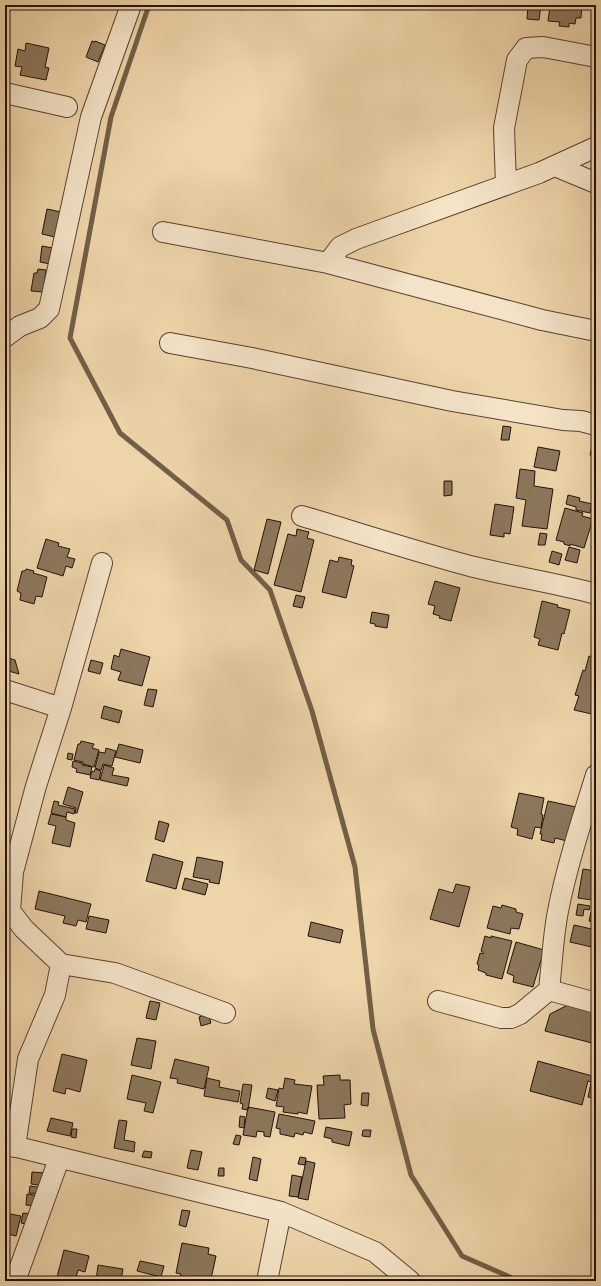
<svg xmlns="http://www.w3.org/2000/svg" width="601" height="1286" viewBox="0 0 601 1286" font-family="'Old Standard TT',serif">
  <rect width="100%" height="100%" fill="#eed4a9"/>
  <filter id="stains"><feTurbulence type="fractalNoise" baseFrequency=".005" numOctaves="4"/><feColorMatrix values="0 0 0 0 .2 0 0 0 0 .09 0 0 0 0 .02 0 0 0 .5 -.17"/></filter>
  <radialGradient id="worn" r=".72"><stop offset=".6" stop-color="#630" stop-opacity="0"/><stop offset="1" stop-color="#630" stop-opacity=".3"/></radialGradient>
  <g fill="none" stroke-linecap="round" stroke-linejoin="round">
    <path stroke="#725f49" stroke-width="5" d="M 149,5 L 111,117 L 70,338 L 120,433 L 227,520 L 241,560 L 270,590 L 312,711 L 355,867 L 373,1029 L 411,1175 L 462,1256 L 519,1281"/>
  </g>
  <path fill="#8c775c" stroke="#211309" d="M 528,5 L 541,5 L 539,20 L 527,19 Z
    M 553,5 L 582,5 L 581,18 L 576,18 L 575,24 L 569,23 L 569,27 L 559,26 L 560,22 L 548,21 L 550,6 Z
    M 92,41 L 95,42 L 95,41 L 105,45 L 98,62 L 86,57 Z
    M 26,43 L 49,48 L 45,67 L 49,68 L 46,80 L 20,75 L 22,67 L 15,66 L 18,49 L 25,51 Z
    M 47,209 L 61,212 L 55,237 L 42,234 Z
    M 42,246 L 53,248 L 50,264 L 40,262 Z
    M 38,269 L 46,270 L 43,292 L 31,291 L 34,273 L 37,273 Z
    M 503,426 L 511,427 L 509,440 L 501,440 Z
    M 593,442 L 596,443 L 596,456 L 590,455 Z
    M 538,447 L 560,451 L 556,471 L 534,467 Z
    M 520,469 L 535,471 L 534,486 L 553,489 L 547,529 L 522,526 L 526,500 L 516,498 Z
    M 444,481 L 452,481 L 452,495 L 444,496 Z
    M 568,495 L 580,498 L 579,501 L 592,504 L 590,513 L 576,510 L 576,507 L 566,504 Z
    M 495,504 L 514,507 L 510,534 L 504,533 L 504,537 L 490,535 Z
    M 565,508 L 583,513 L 582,516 L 593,519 L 584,548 L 570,544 L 570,546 L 564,544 L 564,542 L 556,540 Z
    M 267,519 L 281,522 L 268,574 L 254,570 Z
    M 297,529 L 309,532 L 307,538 L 314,540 L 301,592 L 274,585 L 288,534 L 296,536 Z
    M 540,533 L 547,534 L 545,545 L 538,545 Z
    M 46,539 L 59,543 L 58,546 L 70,549 L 67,557 L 75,559 L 72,568 L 66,566 L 63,576 L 37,568 Z
    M 569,547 L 580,550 L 577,563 L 565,560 Z
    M 552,551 L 562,554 L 559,565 L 549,562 Z
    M 339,557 L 352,560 L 351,565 L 354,566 L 346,598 L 322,592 L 330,560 L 338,562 Z
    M 26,569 L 34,571 L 33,573 L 47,577 L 42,597 L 36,596 L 34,604 L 20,600 L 21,593 L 17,591 L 22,571 L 25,571 Z
    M 435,581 L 460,588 L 451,621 L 439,618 L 440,616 L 433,614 L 435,606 L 428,604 Z
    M 296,595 L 305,597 L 302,608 L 293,606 Z
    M 542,601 L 558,605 L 557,607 L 570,610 L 564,634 L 562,633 L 558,650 L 538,645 L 540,639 L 534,637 Z
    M 372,612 L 389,615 L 387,628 L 375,626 L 375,624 L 370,623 Z
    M 121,649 L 150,657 L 142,686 L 118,680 L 121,672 L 111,669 L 114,655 L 119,657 Z
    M 589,656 L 596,658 L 596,712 L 592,714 L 574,710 L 579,696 L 575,695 L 583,670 L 585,671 Z
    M 5,657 L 15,660 L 19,674 L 5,670 Z
    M 91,660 L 103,663 L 100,674 L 88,671 Z
    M 148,689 L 157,690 L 153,707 L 144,705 Z
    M 104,706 L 122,711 L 119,723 L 101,718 Z
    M 81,741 L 94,744 L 92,748 L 99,750 L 94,767 L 83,764 L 83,762 L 74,760 L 78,744 L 80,744 Z
    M 119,744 L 143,750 L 140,763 L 115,757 Z
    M 106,748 L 116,751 L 112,766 L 103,764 L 101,770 L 95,768 L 99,752 L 105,753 Z
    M 68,753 L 73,754 L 72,760 L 67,759 Z
    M 73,761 L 82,763 L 82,765 L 92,767 L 90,775 L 76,772 L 77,769 L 72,767 Z
    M 104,765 L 114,768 L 112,775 L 129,778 L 127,786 L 100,780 Z
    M 95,769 L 101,771 L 99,780 L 90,778 L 92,771 L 94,772 Z
    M 68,787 L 83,792 L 77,813 L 75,813 L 76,808 L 63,804 Z
    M 519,793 L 544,798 L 541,814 L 543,815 L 541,828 L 535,827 L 532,839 L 517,835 L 518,829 L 511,827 Z
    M 54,801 L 59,802 L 58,805 L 75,809 L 74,814 L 67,812 L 66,817 L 51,813 Z
    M 548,801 L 576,807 L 567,841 L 555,838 L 554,843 L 541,840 L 542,834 L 540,834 Z
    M 51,814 L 66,817 L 66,820 L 75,823 L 70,847 L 52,843 L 56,826 L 48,824 Z
    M 159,821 L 169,824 L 164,842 L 155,839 Z
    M 153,854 L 183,862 L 176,889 L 146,881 Z
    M 197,857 L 223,862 L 219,884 L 209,882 L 210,880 L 193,877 Z
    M 583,869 L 596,871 L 592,900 L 578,898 Z
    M 185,878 L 208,884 L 205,895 L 182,889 Z
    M 456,884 L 470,887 L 459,927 L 430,919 L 439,889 L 453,893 Z
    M 39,891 L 91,904 L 86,922 L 78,920 L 76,926 L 63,923 L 65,916 L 35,909 Z
    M 578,904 L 590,906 L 589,910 L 584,909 L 583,916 L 576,915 Z
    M 502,905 L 516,909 L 516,912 L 523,914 L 519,929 L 511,928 L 510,934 L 487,928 L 493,906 L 501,908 Z
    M 591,912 L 596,913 L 596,923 L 589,921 Z
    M 89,916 L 109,920 L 106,933 L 86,929 Z
    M 311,922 L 343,930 L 340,943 L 308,936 Z
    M 574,925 L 596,930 L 596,948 L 570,942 Z
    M 485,936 L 491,938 L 491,936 L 512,941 L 502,979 L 486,975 L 486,973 L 478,970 L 479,965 L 477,964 L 480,953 L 483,954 L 483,952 L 481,951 Z
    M 516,942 L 544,950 L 533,987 L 513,982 L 514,976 L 507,973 Z
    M 150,1001 L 160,1003 L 156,1020 L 146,1018 Z
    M 568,1005 L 596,1012 L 596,1044 L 545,1031 L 550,1014 Z
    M 208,1014 L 211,1023 L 201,1026 L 199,1017 Z
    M 137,1038 L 156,1041 L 151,1069 L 131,1065 Z
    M 62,1054 L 87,1060 L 80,1092 L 66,1088 L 65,1094 L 53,1091 Z
    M 175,1059 L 209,1067 L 204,1089 L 177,1083 L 178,1079 L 170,1078 Z
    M 538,1061 L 596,1077 L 596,1084 L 588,1081 L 582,1105 L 530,1091 Z
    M 132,1075 L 161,1082 L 153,1113 L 144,1111 L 146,1103 L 127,1099 Z
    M 340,1075 L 340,1080 L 350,1080 L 351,1104 L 344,1105 L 345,1118 L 319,1119 L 317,1085 L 324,1085 L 323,1076 Z
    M 207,1078 L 220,1081 L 219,1087 L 240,1091 L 238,1102 L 204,1096 Z
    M 285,1078 L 295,1080 L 294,1084 L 312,1086 L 307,1114 L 298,1112 L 298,1114 L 283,1112 L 284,1107 L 276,1106 L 279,1088 L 283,1089 Z
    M 591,1083 L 596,1084 L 596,1103 L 592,1102 L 593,1098 L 588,1097 Z
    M 243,1084 L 252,1085 L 248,1110 L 242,1109 L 243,1104 L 240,1103 Z
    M 268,1088 L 278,1090 L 275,1101 L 266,1098 Z
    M 362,1093 L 369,1093 L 368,1106 L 361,1105 Z
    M 248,1107 L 275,1112 L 270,1137 L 264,1136 L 264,1132 L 257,1131 L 256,1137 L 243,1135 Z
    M 279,1114 L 315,1121 L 312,1134 L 304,1132 L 303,1135 L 295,1133 L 294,1137 L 280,1134 L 280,1129 L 276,1128 Z
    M 240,1116 L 245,1117 L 244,1128 L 239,1127 Z
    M 51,1118 L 73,1123 L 70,1136 L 47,1131 Z
    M 119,1120 L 127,1121 L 124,1140 L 135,1142 L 134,1152 L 114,1148 Z
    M 326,1127 L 352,1132 L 349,1146 L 332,1142 L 332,1139 L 324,1137 Z
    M 72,1129 L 77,1129 L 76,1138 L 71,1137 Z
    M 363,1130 L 371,1130 L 370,1137 L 362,1136 Z
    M 236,1135 L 241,1136 L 239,1145 L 233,1144 Z
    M 191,1150 L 202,1152 L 198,1170 L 187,1168 Z
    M 144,1151 L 152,1152 L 151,1158 L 142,1157 Z
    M 253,1157 L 261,1159 L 257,1181 L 249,1179 Z
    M 300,1157 L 306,1158 L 305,1165 L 298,1164 Z
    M 306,1161 L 315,1163 L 308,1200 L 298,1198 Z
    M 219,1168 L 224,1168 L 224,1176 L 218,1176 Z
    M 32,1172 L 45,1173 L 44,1186 L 31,1184 Z
    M 292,1175 L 302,1177 L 298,1197 L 289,1196 Z
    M 30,1186 L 43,1188 L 42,1194 L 29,1193 Z
    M 27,1194 L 39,1196 L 37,1206 L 26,1205 Z
    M 182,1210 L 190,1211 L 186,1227 L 179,1225 Z
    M 5,1213 L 21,1216 L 16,1236 L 7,1234 L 6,1237 L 5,1237 Z
    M 23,1213 L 33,1214 L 31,1225 L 21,1223 Z
    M 182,1243 L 209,1248 L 208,1254 L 216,1256 L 211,1279 L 202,1277 L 201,1279 L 192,1277 L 191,1279 L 180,1277 L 181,1274 L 176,1273 Z
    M 64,1250 L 89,1256 L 85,1272 L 78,1270 L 75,1281 L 59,1281 L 60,1278 L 57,1277 Z
    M 140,1261 L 164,1266 L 161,1277 L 137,1271 Z
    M 98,1265 L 123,1269 L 121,1281 L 96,1281 Z"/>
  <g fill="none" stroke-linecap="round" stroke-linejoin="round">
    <g stroke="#544331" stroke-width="22">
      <path id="minor" d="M 5,93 L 67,107
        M 555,166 L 596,183
        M 506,185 L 504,128 L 517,60 L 526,48 L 543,47 L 596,57
        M 163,232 L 328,263 L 340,247 L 356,239 L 539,173 L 596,147
        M 328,263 L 542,320 L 596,331
        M 5,337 L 20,326 L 40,318 L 49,309 L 91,117 L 131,5
        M 170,343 L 252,358 L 452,401 L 563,420 L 581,421 L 596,425
        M 302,516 C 359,533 417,552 474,567 C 515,577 556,583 596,594
        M 5,690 L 61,708
        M 596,775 C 582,820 567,865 558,911 C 553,937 552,963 549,990 L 596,1003
        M 61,964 L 115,973 L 225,1013
        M 438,1001 L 501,1018 L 511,1018 L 520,1014 L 549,990
        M 5,1144 L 281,1212 L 375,1252 L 410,1281
        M 15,1147 L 28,1059 L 55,995 L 61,964 L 24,929 L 10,911 L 13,872 L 36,786 L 61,708 L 102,563
        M 15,1281 L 59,1159
        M 267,1281 L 281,1212"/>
    </g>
    <use href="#minor" stroke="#f4e3c7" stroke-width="20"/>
  </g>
  <rect width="601" height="1286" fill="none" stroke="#eed4a9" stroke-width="20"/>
  <rect x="6" y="6" width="589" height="1274" fill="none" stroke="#211309" stroke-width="2"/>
  <rect x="10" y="10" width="581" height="1266" fill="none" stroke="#211309"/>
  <rect width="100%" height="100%" filter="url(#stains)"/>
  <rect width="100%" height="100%" fill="url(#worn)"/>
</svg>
